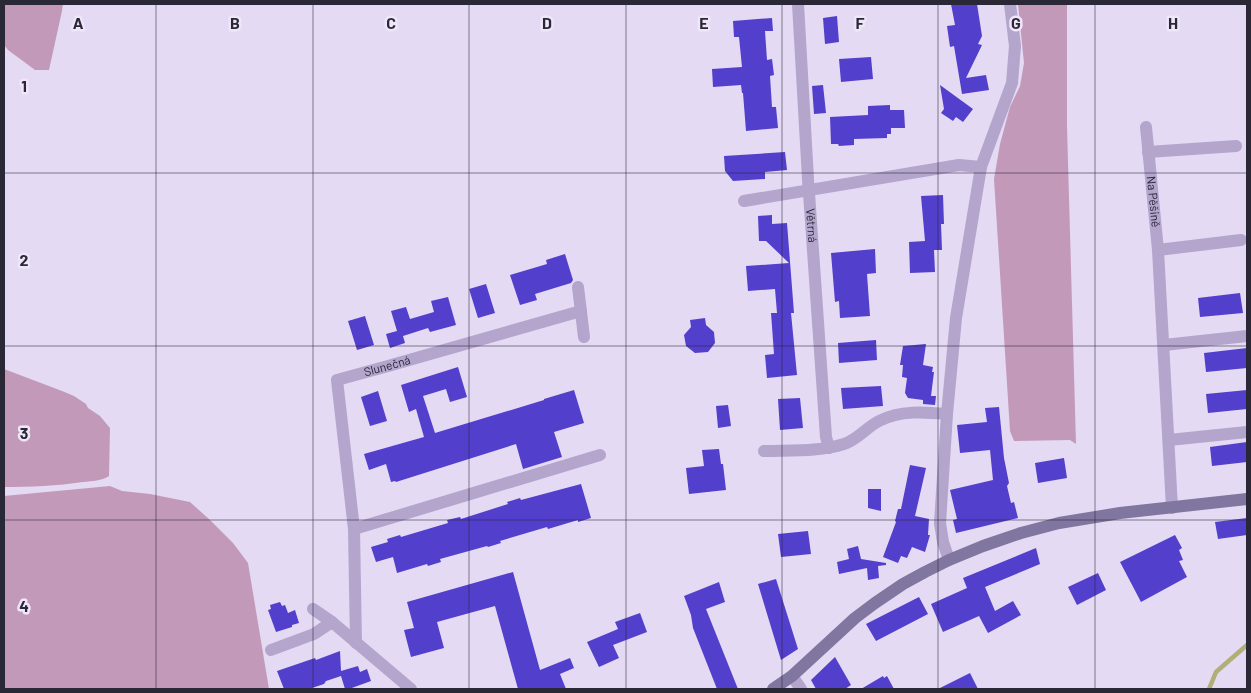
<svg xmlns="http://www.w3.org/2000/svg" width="1251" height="693" viewBox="0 0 1251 693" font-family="Barlow,sans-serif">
  <rect width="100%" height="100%" fill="#e4daf3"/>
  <path fill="#c399b9" d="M 4,4 L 63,4 L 62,11 L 49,70 L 35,70 L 8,50 L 4,45 Z
    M 1018,4 L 1067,4 L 1067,127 L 1076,444 L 1070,440 L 1014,441 L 1010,431 L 994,179 L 1000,144 L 1010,107 L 1020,86 L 1024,63 Z
    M 4,369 L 62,391 L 74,396 L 86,404 L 88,408 L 100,416 L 110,428 L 109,476 C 101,481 93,481 83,482 C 57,486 30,487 4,487 Z
    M 110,486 L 122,491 L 150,494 L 190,502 L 210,520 L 233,543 L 248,563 L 269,689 L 4,689 L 4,496 Z"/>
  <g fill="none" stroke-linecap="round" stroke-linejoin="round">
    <path stroke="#b1ae77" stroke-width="4.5" d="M 1209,689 L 1216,672 L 1247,645"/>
  </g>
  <path fill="#523fcc" d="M 951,4 L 977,4 L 982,36 L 978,44 L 982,45 L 966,78 L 986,75 L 989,90 L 962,94 L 954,46 L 950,47 L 947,26 L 955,25 Z
    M 837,16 L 839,42 L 825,44 L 823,18 Z
    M 772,18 L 773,31 L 765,31 L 767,60 L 772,59 L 774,75 L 770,76 L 772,107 L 776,107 L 778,128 L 746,131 L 743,93 L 742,93 L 741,85 L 713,87 L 712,69 L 742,67 L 739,37 L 734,37 L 733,21 Z
    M 871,57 L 873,79 L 841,82 L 839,59 Z
    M 823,85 L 826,113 L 814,114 L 812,86 Z
    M 940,85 L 973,109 L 963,122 L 956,117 L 953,121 L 941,113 L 944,109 Z
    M 890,105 L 890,110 L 904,110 L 905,128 L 891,128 L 891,134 L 887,134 L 887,138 L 854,139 L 854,145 L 839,146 L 838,144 L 831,144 L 830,117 L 868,115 L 868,106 Z
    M 785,152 L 787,170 L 765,172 L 765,179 L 733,181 L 725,171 L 724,156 Z
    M 943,195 L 944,224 L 941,224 L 942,250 L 934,250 L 935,272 L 910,273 L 909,242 L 925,241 L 921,196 Z
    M 772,215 L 772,224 L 787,223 L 794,313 L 791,313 L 797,375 L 767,378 L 765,355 L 774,354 L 771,313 L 777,313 L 775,289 L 748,291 L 746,266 L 789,263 L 766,241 L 759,241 L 758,216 Z
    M 875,249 L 876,273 L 867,274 L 870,316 L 840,318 L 839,301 L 835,302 L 831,253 Z
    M 565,254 L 573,280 L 571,283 L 535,294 L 537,300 L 520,305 L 510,275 L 547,264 L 546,260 Z
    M 486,284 L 495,313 L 478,318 L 469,289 Z
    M 1240,293 L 1243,313 L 1200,317 L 1198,298 Z
    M 448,297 L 456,325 L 430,332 L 428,328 L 403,336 L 405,343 L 390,348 L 386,334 L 397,331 L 391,311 L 406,307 L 410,319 L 434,312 L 431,301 Z
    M 365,316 L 374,345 L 357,350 L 348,321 Z
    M 705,318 L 706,325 L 714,332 L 715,343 L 708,352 L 695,353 L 686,346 L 684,335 L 691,327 L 690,320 Z
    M 876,340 L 877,360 L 839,363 L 838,343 Z
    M 926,344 L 923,365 L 933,367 L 932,372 L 934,372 L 931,396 L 936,396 L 935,405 L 923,404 L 923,400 L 908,398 L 905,393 L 907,378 L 902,377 L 903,365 L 900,365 L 903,346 Z
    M 1247,348 L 1247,368 L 1206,372 L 1204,353 Z
    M 458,367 L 467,397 L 450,402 L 446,389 L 423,396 L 435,433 L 544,400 L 544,399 L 574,390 L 584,423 L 554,432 L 562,457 L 523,469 L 516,444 L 396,482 L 395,481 L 391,482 L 386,464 L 369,470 L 364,454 L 424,437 L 416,409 L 409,412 L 401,385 Z
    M 881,386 L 883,406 L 843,409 L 841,388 Z
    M 1247,390 L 1247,409 L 1208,413 L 1206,394 Z
    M 378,391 L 387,421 L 370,426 L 361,397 Z
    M 800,398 L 803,428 L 780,430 L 778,399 Z
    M 728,405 L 731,426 L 718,428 L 716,406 Z
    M 999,407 L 1004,458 L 1009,483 L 1007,486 L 1011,503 L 1014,502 L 1018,518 L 956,533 L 953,520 L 957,519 L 950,490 L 993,480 L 990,450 L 960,453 L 957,425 L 987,422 L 985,408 Z
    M 1247,442 L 1247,462 L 1212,466 L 1210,447 Z
    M 719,449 L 721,464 L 723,464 L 726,490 L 689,494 L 686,468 L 704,466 L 702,450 Z
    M 1064,458 L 1067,478 L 1038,483 L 1035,463 Z
    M 910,465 L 926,468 L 915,516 L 929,519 L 928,535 L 930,535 L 925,552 L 912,547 L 907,558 L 901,556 L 898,563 L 883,557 L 896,522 L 895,521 L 898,509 L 901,509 Z
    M 581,484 L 591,518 L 578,522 L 578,520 L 548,529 L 547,527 L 500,541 L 501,543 L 488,547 L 487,546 L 440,559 L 441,562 L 428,566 L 427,564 L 397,573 L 393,557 L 376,562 L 371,547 L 388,542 L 387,539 L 400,535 L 401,537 L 448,523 L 447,520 L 460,517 L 461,519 L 508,504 L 507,502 L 520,498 L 521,500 Z
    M 868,489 L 881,489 L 881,511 L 868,508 Z
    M 1247,518 L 1247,535 L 1218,539 L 1215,522 Z
    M 808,531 L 811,554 L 781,557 L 778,534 Z
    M 1175,535 L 1182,548 L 1179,550 L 1183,560 L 1179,561 L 1187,577 L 1141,602 L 1120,562 Z
    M 858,546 L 861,559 L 886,563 L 886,565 L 878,566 L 879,578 L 868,580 L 867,568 L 839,574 L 837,562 L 849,559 L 847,549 Z
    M 1036,548 L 1040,564 L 985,587 L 995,611 L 1013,601 L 1021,615 L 988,633 L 979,616 L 943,632 L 931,604 L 967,588 L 963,578 Z
    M 513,572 L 540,670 L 570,658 L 574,668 L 560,674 L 566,689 L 518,689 L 495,606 L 437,622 L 444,648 L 411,657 L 404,630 L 414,628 L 407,602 Z
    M 1098,573 L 1106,590 L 1077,605 L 1068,587 Z
    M 776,579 L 798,649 L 781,660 L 758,584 Z
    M 719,582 L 725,602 L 706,609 L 738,689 L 717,689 L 693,628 L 691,615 L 684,596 Z
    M 919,597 L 928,614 L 876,641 L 866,624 Z
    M 280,602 L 282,606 L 285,605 L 288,613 L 295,610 L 299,623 L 292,625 L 292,627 L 276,632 L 268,610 L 271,609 L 270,605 Z
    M 640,613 L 647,632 L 613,645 L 619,658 L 599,667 L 587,642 L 618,629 L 615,622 Z
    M 340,651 L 341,671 L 358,666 L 360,672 L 367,669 L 371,681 L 349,689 L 345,689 L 341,676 L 326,681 L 324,684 L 309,689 L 284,689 L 277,671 L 315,658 L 316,660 Z
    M 835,657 L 851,685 L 845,689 L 816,689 L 811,680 Z
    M 970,673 L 978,689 L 938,689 Z
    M 883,676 L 884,678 L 887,676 L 894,689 L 861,689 Z"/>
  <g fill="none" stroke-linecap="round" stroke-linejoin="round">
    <g stroke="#b3a5cc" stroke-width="12">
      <path id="s1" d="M 798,4 L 808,179 L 826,437 L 829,448"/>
      <path id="s2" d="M 1146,127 L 1158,250 L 1172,508"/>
      <path d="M 1148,152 L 1236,146"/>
      <path d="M 744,201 L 959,165 L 981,167"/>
      <path d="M 1158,250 L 1241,240"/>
      <path d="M 578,287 L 584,337"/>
      <path d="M 1164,345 L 1247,336"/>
      <path d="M 1169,440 L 1247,432"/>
      <path d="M 764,451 C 790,450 819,452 844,444 C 857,440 867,427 879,421 C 900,410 925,412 947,414"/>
      <path d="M 354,529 L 600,455"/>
      <path d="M 949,560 L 943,542 L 940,523 L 947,414 L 956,318 L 981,167 L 1012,83 L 1015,46 L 1010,4"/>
      <path d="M 313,609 L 332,622 L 411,689"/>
      <path id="s3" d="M 356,643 L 354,529 L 337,380 L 388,366 L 581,311"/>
      <path d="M 271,650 L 314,634 L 332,622"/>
      <path d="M 792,676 L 801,689"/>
    </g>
    <path stroke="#81769f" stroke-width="12" d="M 773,689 L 792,676 L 855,618 L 875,603 L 903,584 L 925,572 L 949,560 L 983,546 L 1021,533 L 1059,523 L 1120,513 L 1247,499"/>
  </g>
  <path fill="none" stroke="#2a2737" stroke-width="1" stroke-opacity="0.55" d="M 156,4 L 156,689M 313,4 L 313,689M 469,4 L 469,689M 626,4 L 626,689M 782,4 L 782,689M 938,4 L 938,689M 1095,4 L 1095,689M 4,173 L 1247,173M 4,346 L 1247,346M 4,520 L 1247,520"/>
  <g text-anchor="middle" stroke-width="5" stroke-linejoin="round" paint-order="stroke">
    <g font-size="12" fill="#2a2737" stroke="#efe6fa">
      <text dy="4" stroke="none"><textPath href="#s2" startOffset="75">Na Pěšině</textPath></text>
      <text dy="4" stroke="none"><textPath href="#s1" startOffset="222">Větrná</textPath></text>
      <text dy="4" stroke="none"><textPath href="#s3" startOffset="316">Slunečná</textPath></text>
    </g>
  </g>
  <g font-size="16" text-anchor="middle" font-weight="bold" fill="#2a2737" stroke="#efe6fa" stroke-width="5" stroke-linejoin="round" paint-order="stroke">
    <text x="78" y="29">A</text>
    <text x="235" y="29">B</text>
    <text x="391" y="29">C</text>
    <text x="547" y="29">D</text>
    <text x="704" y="29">E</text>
    <text x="860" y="29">F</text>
    <text x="1016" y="29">G</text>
    <text x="1173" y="29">H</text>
    <text x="24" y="92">1</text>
    <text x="24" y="266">2</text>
    <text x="24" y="439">3</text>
    <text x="24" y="612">4</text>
  </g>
  <rect width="1251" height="693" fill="none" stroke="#2a2737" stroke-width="10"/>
</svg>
